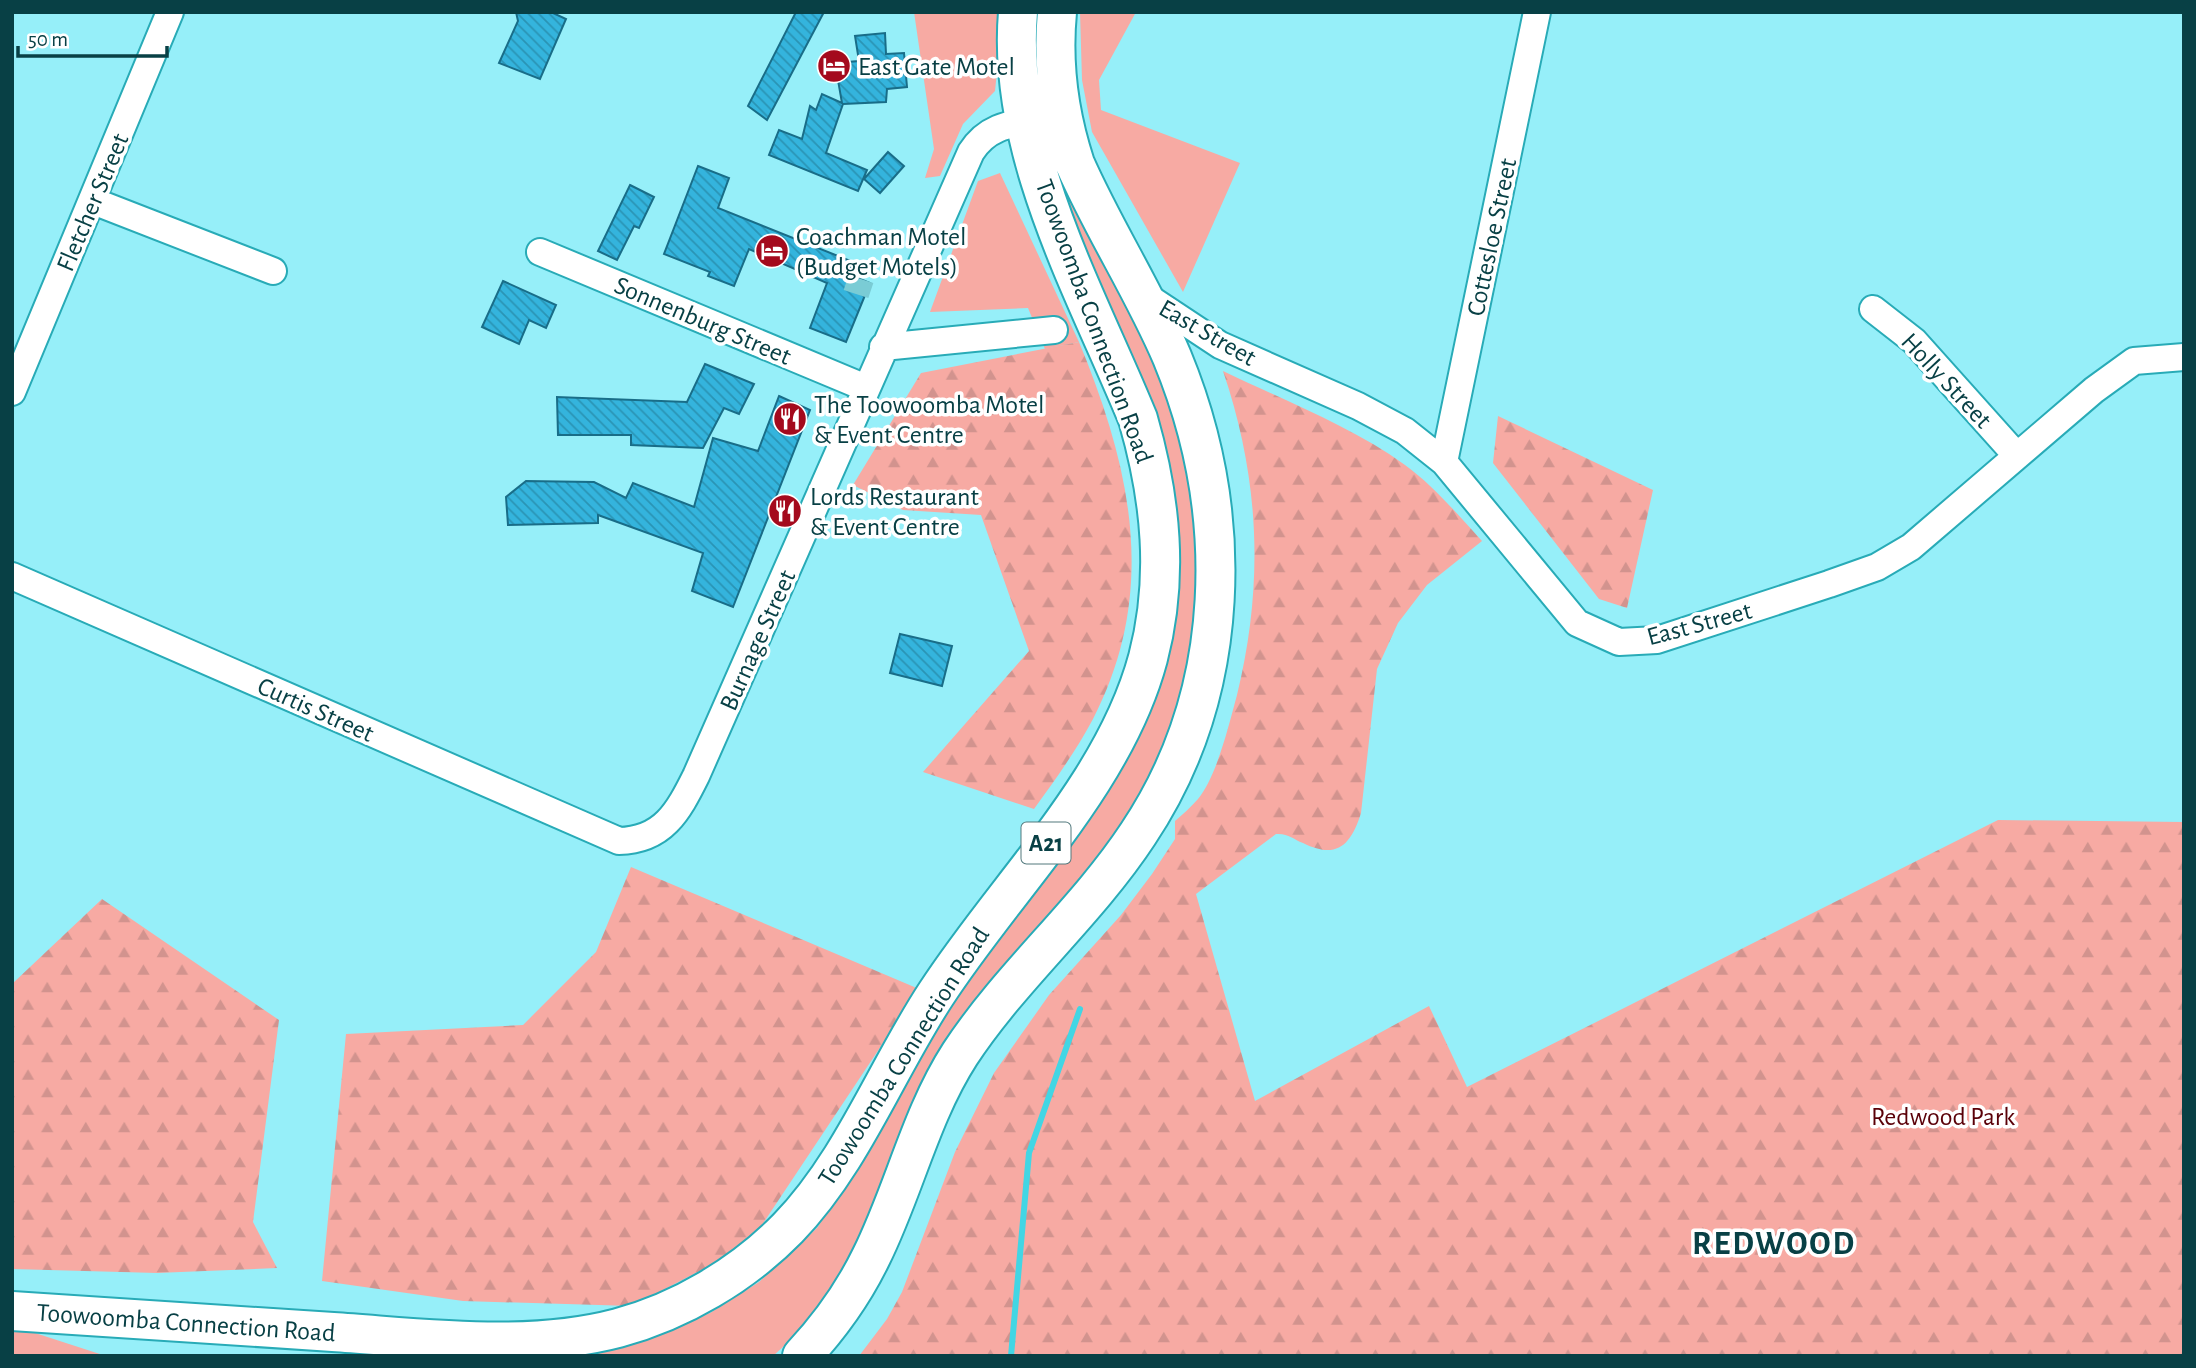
<svg xmlns="http://www.w3.org/2000/svg" width="2196" height="1368" viewBox="0 0 2196 1368" font-family="'Alegreya Sans',sans-serif">
  <defs>
    <pattern id="forest-firs" width="22" height="20" patternUnits="userSpaceOnUse" patternTransform="scale(1.75)"><rect width="22" height="20" fill="#f7aaa3"/><path d="M5 1l3.5 6h-7zM16 11l3.5 6h-7z" fill="#d2938e"/></pattern>
    <pattern id="building-back-hatch" width="6" height="6" patternUnits="userSpaceOnUse" patternTransform="scale(1.75)"><rect width="6" height="6" fill="#34b4dd"/><path d="M-1 5l2 2M0 0l6 6M5-1l2 2" fill="none" stroke="#2a94b5"/></pattern>
  </defs>
  <rect width="100%" height="100%" fill="#96eff9"/>
  <path fill="#f7aaa3" d="M 914,12 L 1003,12 L 995,91 L 963,124 L 940,176 L 925,178 L 934,149 Z
    M 1080,12 L 1136,12 L 1099,80 L 1101,110 L 1240,163 L 1183,292 L 1092,132 L 1082,80 Z
    M 1045,144 L 1136,312 L 1189,461 L 1202,593 L 1179,711 L 1146,786 L 850,1264 L 805,1327 L 773,1356 L 573,1356 L 656,1335 L 710,1313 L 759,1282 L 817,1228 L 851,1177 L 938,1023 L 1157,687 L 1130,375 Z
    M 1000,173 L 1079,342 L 1045,349 L 1028,308 L 930,312 L 978,181 Z
    M 12,1330 L 32,1332 L 106,1356 L 12,1356 Z"/>
  <path fill="url(#forest-firs)" d="M 1079,342 C 1131,468 1159,591 1093,719 C 1076,751 1055,780 1034,809 L 923,772 L 1029,651 L 981,515 L 903,510 L 853,485 L 921,373 Z
    M 1223,371 C 1283,400 1351,426 1405,465 C 1434,486 1458,515 1482,541 L 1427,585 L 1398,623 L 1377,669 L 1361,813 C 1351,845 1337,860 1303,843 C 1293,839 1288,833 1276,834 L 1196,894 L 1255,1101 L 1429,1006 L 1467,1087 L 1998,820 L 2184,822 L 2184,1356 L 859,1356 L 887,1319 L 902,1292 L 955,1152 L 994,1073 L 1049,995 L 1121,915 L 1152,874 L 1175,839 L 1175,821 C 1183,814 1191,807 1198,799 C 1217,776 1229,724 1237,695 C 1264,584 1260,480 1223,371 Z
    M 1498,416 L 1653,490 L 1627,608 L 1599,599 L 1493,463 Z
    M 631,867 L 919,989 L 748,1246 L 632,1306 L 463,1301 L 322,1281 L 346,1034 L 523,1025 L 596,952 Z
    M 102,899 L 279,1020 L 253,1222 L 277,1268 L 157,1273 L 12,1269 L 12,984 Z"/>
  <g fill="none" stroke-linecap="round" stroke-linejoin="round">
    <path stroke="#42d6e4" stroke-width="6" d="M 1011,1356 L 1029,1153 L 1080,1009"/>
  </g>
  <path fill="url(#building-back-hatch)" stroke="#196d88" stroke-width="2" d="M 516,12 L 551,12 L 566,19 L 540,79 L 499,63 L 518,21 Z
    M 796,12 L 824,12 L 767,120 L 748,106 Z
    M 885,33 L 886,54 L 904,53 L 907,87 L 887,89 L 886,102 L 843,104 L 826,153 L 867,170 L 858,191 L 769,155 L 779,130 L 802,139 L 810,106 L 816,110 L 822,94 L 842,103 L 835,63 L 859,61 L 855,36 Z
    M 888,152 L 904,166 L 880,193 L 864,179 Z
    M 698,166 L 729,178 L 718,208 L 853,262 L 848,274 L 870,283 L 846,342 L 810,328 L 827,283 L 749,249 L 734,286 L 708,276 L 710,272 L 664,254 Z
    M 630,185 L 654,197 L 639,228 L 634,226 L 617,260 L 598,251 Z
    M 503,281 L 556,305 L 546,328 L 529,320 L 519,344 L 482,327 Z
    M 705,364 L 754,384 L 739,414 L 724,408 L 703,448 L 631,445 L 631,435 L 558,435 L 557,397 L 687,402 Z
    M 779,396 L 810,410 L 733,607 L 692,591 L 703,553 L 598,515 L 598,523 L 508,525 L 506,497 L 526,481 L 594,482 L 626,498 L 633,483 L 694,507 L 713,438 L 758,451 Z
    M 900,634 L 952,646 L 942,686 L 890,673 Z"/>
  <g fill="none" stroke-linecap="round" stroke-linejoin="round">
    <path stroke="#7accd5" stroke-width="26" stroke-dasharray="26 13" stroke-linecap="butt" d="M 856,294 L 861,279"/>
    <g stroke="#28abb7" stroke-width="30">
      <path id="minor" d="M 93,201 L 273,271
        M 540,252 L 866,388
        M 1146,296 L 1220,345 L 1358,406 L 1405,431 L 1444,462 L 1577,623 L 1619,642 L 1657,640 L 1829,584 L 1877,567 L 1911,547 L 2094,390 L 2134,361 L 2184,357
        M 1873,309 L 1914,341 L 2017,456
        M 883,347 L 1054,330
        M 12,392 L 170,12
        M 1444,462 L 1537,12
        M 12,576 L 619,841 C 663,840 678,812 696,776 L 971,152 C 988,125 1012,124 1041,119"/>
    </g>
    <g stroke="#28abb7" stroke-width="42">
      <path id="highway" d="M 12,1311 C 119,1318 226,1325 333,1332 C 425,1338 527,1352 618,1328 C 681,1311 742,1275 788,1228 C 852,1162 886,1070 936,994 C 1006,886 1114,785 1148,658 C 1169,578 1161,499 1138,419 C 1086,292 1006,154 1018,12
        M 802,1356 C 830,1326 853,1294 871,1257 C 904,1191 920,1116 960,1054 C 1012,975 1086,913 1138,834 C 1233,692 1236,512 1172,357 C 1144,291 1104,230 1075,164 C 1059,115 1052,64 1057,12"/>
    </g>
    <use href="#minor" stroke="#fff" stroke-width="26"/>
    <use href="#highway" stroke="#fff" stroke-width="38"/>
  </g>
  <defs>
    <g id="hotel-disc" transform="scale(1.75)"><circle r="9.5" fill="#a40a1d" stroke="#fff"/><path d="M-6-4.5h1.5V1H6V5H4.5V3h-9V5H-6ZM-4 0a1.8 1.8 0 1 1 3.6 0ZM.5 0V-2.5h3Q6-2.5 6 0Z" fill="#fff"/></g>
    <g id="restaurant-disc" transform="scale(1.75)"><circle r="9.5" fill="#a40a1d" stroke="#fff"/><path d="M-5-6h1v4h1v-4h1v4h1v-4h1v5L-1.5 .5V6h-2V.5L-5-1ZM5-6V6H3V1.5H1.5Q1.5-4 5-6Z" fill="#fff"/></g>
  </defs>
  <g fill-rule="evenodd">
    <use href="#hotel-disc" x="834" y="66"/>
    <use href="#hotel-disc" x="772" y="251"/>
    <use href="#restaurant-disc" x="790" y="419"/>
    <use href="#restaurant-disc" x="785" y="511"/>
  </g>
  <g text-anchor="middle" stroke-width="7" stroke-linejoin="round" paint-order="stroke">
    <rect fill="#fff" stroke="#52797d" stroke-width="2" x="1021.5" y="822.5" width="49" height="41" rx="5"/>
    <g font-size="24" font-weight="bold" fill="#084045">
      <text x="1046" y="851">A21</text>
    </g>
    <g font-size="26" fill="#084045" stroke="#fff" text-anchor="start">
      <text x="858" y="75">East Gate Motel</text>
      <text x="796" y="245">Coachman Motel<tspan x="796" dy="30">(Budget Motels)</tspan></text>
      <text x="814" y="413">The Toowoomba Motel<tspan x="814" dy="30">&amp; Event Centre</tspan></text>
      <text x="810" y="505">Lords Restaurant<tspan x="810" dy="30">&amp; Event Centre</tspan></text>
    </g>
    <g font-size="26" fill="#084045" stroke="#fff">
      <text transform="translate(92 202) rotate(-67)" y="9">Fletcher Street</text>
      <text transform="translate(1491 237) rotate(-78)" y="9">Cottesloe Street</text>
      <text transform="translate(703 320) rotate(23)" y="9">Sonnenburg Street</text>
      <text transform="translate(1095 321) rotate(70)" y="9">Toowoomba Connection Road</text>
      <text transform="translate(1208 332) rotate(30)" y="9">East Street</text>
      <text transform="translate(1947 380) rotate(47)" y="9">Holly Street</text>
      <text transform="translate(1699 623) rotate(-15)" y="9">East Street</text>
      <text transform="translate(757 640) rotate(-66)" y="9">Burnage Street</text>
      <text transform="translate(316 709) rotate(24)" y="9">Curtis Street</text>
      <text transform="translate(903 1056) rotate(-58)" y="9">Toowoomba Connection Road</text>
      <text transform="translate(186 1322) rotate(4)" y="9">Toowoomba Connection Road</text>
    </g>
    <g font-size="26" fill="#5a0008" stroke="#fff">
      <text x="1943" y="1125">Redwood Park</text>
    </g>
    <g font-size="33" font-weight="bold" letter-spacing="2" fill="#084045" stroke="#fff">
      <text x="1774" y="1254">REDWOOD</text>
    </g>
  </g>
  <rect width="2196" height="1368" fill="none" stroke="#084045" stroke-width="28"/>
  <path d="M18 46v10h149v-10" fill="none" stroke="#084045" stroke-width="3.5"/>
  <text x="28" y="46" font-size="21" fill="#084045" stroke="#ffffff" stroke-width="5" paint-order="stroke">50 m</text>
</svg>
